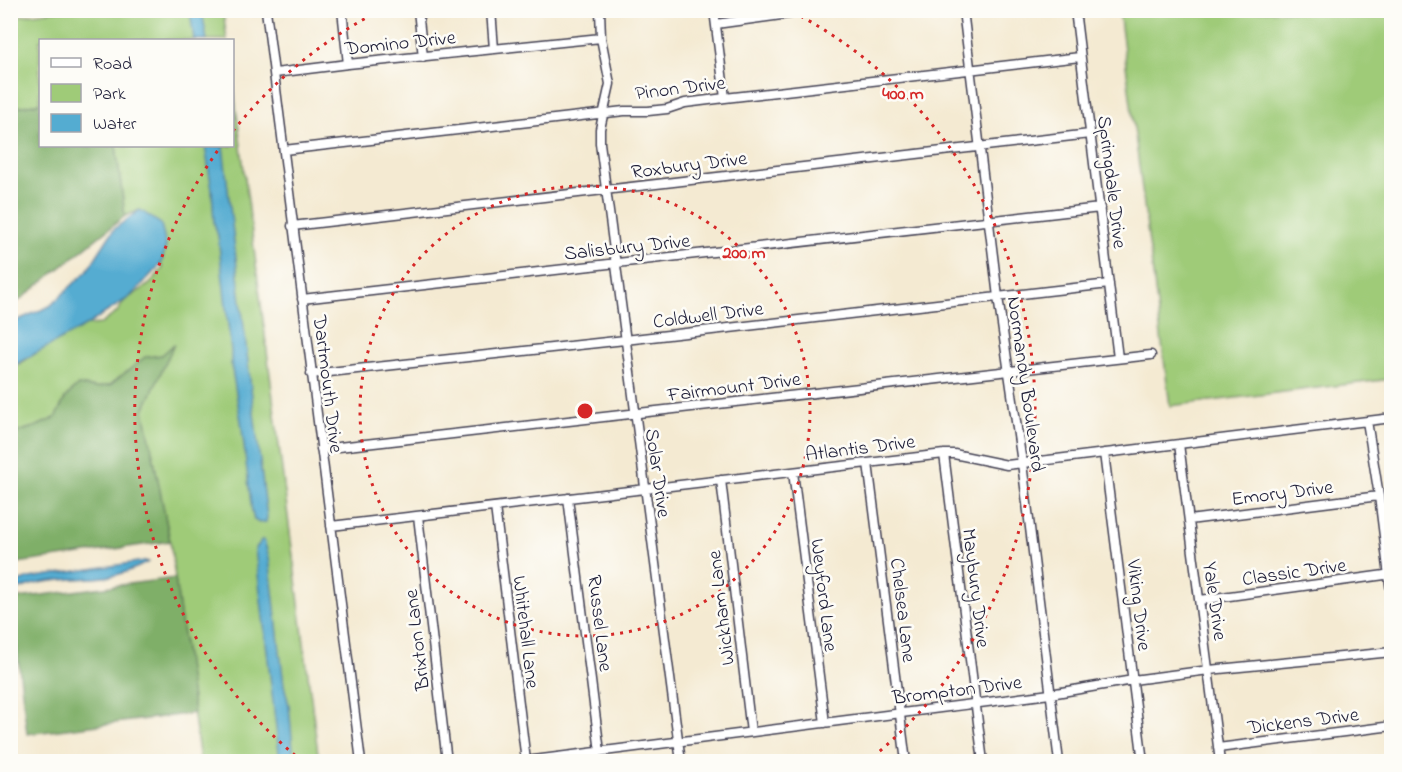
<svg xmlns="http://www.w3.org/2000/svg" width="1402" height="772" viewBox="0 0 1402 772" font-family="'Indie Flower',sans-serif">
  <rect width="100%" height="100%" fill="#fdfcf7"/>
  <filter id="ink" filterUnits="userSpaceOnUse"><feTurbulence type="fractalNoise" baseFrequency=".0167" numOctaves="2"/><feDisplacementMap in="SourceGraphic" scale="12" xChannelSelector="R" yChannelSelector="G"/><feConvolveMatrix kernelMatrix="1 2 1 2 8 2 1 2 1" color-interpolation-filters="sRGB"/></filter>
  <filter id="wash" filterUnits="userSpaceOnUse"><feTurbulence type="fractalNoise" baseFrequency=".008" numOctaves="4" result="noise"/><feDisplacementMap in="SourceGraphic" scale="24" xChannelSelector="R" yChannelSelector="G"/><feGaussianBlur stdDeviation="1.35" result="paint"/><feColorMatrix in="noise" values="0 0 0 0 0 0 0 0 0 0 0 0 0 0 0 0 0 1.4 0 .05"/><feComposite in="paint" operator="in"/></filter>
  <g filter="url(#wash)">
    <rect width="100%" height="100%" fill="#f4ead2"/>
    <path fill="#9fcb78" stroke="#60765a" stroke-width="1.5" d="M 61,10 L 223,11 L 227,40 L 40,40 L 40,103 L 11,108 L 11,17 Z
      M 1119,11 L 1391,11 L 1391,379 L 1170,406 Z
      M 233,83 L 319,761 L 200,761 L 170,541 L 144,410 L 173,346 L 162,355 L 145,358 L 110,385 L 96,388 L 78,385 L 66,397 L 55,418 L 37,426 L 18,432 L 14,437 L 11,437 L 11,370 L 76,326 L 101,324 L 117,312 L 125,300 L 150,284 L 163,268 L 161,264 L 166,246 L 140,210 L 125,216 L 116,146 L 232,146 Z"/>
    <path fill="#7faf68" stroke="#506852" stroke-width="1.5" d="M 40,103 L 40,146 L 116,146 L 125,216 L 11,307 L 11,108 Z
      M 174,344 L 144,410 L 170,541 L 11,564 L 11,437 L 14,437 L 18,432 L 37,426 L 55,418 L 66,397 L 78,385 L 96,388 L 110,385 L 145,357 L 162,355 Z
      M 175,578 L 194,713 L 27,734 L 11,599 Z"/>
    <path fill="#54acd1" stroke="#3b6786" stroke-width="1.5" d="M 190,11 L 202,11 L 207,40 L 194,40 Z
      M 205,146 L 223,146 L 253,405 L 267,517 L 266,522 L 259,523 L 254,520 L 252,512 L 241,421 L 231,364 L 231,351 L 218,236 L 214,223 L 212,190 Z
      M 140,210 L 161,224 L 166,246 L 161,264 L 130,297 L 87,325 L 11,367 L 11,323 L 50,306 L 87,271 L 114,229 Z
      M 261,540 L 264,540 L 269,557 L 284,685 L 289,705 L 294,761 L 280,761 L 255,549 L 256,546 L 258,546 Z
      M 145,561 L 148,562 C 136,569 118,576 104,577 C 79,580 44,578 20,589 L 17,588 L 18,582 L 29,578 Z"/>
  </g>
  <g filter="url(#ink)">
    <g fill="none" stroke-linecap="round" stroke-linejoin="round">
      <g stroke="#424052" stroke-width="11">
        <path id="street" d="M 266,10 L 361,762
          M 342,10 L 348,64
          M 418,10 L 423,57
          M 491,10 L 494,49
          M 600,10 L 601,38 L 610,84 L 600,129 L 600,143 L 681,762
          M 714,10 L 725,98
          M 963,10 L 998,297 L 1022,463 L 1059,762
          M 1075,10 L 1118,358
          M 716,24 L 817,10
          M 275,73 L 348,64 L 601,38
          M 284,150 L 624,111 L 648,111 L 667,109 L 685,103 L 725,98 L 1080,57
          M 292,226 L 1090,134
          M 302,299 L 1100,208
          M 311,374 L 625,340 L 1109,284
          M 1367,421 L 1379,496 L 1392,600
          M 1179,444 L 1220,762
          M 321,449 L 1151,355
          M 1104,453 L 1143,762
          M 944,454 L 983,762
          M 868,463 L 906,762
          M 793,472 L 825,723
          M 721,480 L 751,732
          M 568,498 L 600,752
          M 495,507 L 526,761 L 1050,694 L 1133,680 L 1209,670 L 1392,652
          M 418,516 L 447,762
          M 1189,520 L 1379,496
          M 331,526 L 944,454 L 954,454 L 1007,465 L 1392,418
          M 1200,600 L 1392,574
          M 1218,748 L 1392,726"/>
      </g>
      <use href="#street" stroke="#fff" stroke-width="8"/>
    </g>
  </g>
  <g fill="none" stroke="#d62828" stroke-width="3" stroke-dasharray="3 6">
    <circle cx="585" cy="411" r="225"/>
    <path d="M302 761A450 450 0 0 1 221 146M233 131A450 450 0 0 1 377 12M793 12A450 450 0 0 1 868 761"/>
  </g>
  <g text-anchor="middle" stroke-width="5" stroke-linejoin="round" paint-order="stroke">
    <g font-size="20" fill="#22223b" stroke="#fdfcf7">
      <text transform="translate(400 42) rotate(-6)" y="7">Domino Drive</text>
      <text transform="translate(680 87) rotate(-7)" y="7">Pinon Drive</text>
      <text transform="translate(689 164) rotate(-7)" y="7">Roxbury Drive</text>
      <text transform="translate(1113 182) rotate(83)" y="7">Springdale Drive</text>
      <text transform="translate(627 246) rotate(-6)" y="7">Salisbury Drive</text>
      <text transform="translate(708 314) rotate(-7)" y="7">Coldwell Drive</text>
      <text transform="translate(329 384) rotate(83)" y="7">Dartmouth Drive</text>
      <text transform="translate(1027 384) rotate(82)" y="7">Normandy Boulevard</text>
      <text transform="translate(734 386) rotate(-7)" y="7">Fairmount Drive</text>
      <text transform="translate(860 447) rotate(-7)" y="7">Atlantis Drive</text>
      <text transform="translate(659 473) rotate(82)" y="7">Solar Drive</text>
      <text transform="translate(1282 492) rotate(-7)" y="7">Emory Drive</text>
      <text transform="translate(1294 571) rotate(-8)" y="7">Classic Drive</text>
      <text transform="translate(977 588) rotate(83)" y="7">Maybury Drive</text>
      <text transform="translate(825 595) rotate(83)" y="7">Weyford Lane</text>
      <text transform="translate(1216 601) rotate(82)" y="7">Yale Drive</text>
      <text transform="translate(1140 605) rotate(83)" y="7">Viking Drive</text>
      <text transform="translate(720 608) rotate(-97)" y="7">Wickham Lane</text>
      <text transform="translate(904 610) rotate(83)" y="7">Chelsea Lane</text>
      <text transform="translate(601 623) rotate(83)" y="7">Russel Lane</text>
      <text transform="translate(527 632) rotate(83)" y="7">Whitehall Lane</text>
      <text transform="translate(416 640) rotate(-97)" y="7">Brixton Lane</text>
      <text transform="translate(957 689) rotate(-7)" y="7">Brompton Drive</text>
      <text transform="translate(1303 720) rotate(-7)" y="7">Dickens Drive</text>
    </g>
  </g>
  <circle cx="585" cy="411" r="9" fill="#d62828" stroke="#fdfcf7" stroke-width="3"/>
  <g font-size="18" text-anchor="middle" font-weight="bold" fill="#d62828" stroke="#fdfcf7" stroke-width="5" stroke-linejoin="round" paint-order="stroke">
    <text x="903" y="99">400 m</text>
    <text x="744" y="258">200 m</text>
  </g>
  <rect width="1402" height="772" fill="none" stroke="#fdfcf7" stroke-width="36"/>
  <rect x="39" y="39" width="195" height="108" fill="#fdfcf7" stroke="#a5a5ac" stroke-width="1.5"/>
  <rect x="51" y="58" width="30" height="9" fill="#ffffff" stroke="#a5a5ac" stroke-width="1.5"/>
  <text x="93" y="69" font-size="18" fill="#22223b">Road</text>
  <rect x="51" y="84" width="30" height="18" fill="#9fcb78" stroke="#a5a5ac" stroke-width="1.5"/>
  <text x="93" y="99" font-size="18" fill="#22223b">Park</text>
  <rect x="51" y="114" width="30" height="18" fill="#54acd1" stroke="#a5a5ac" stroke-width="1.5"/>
  <text x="93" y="129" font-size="18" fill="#22223b">Water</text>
</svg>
